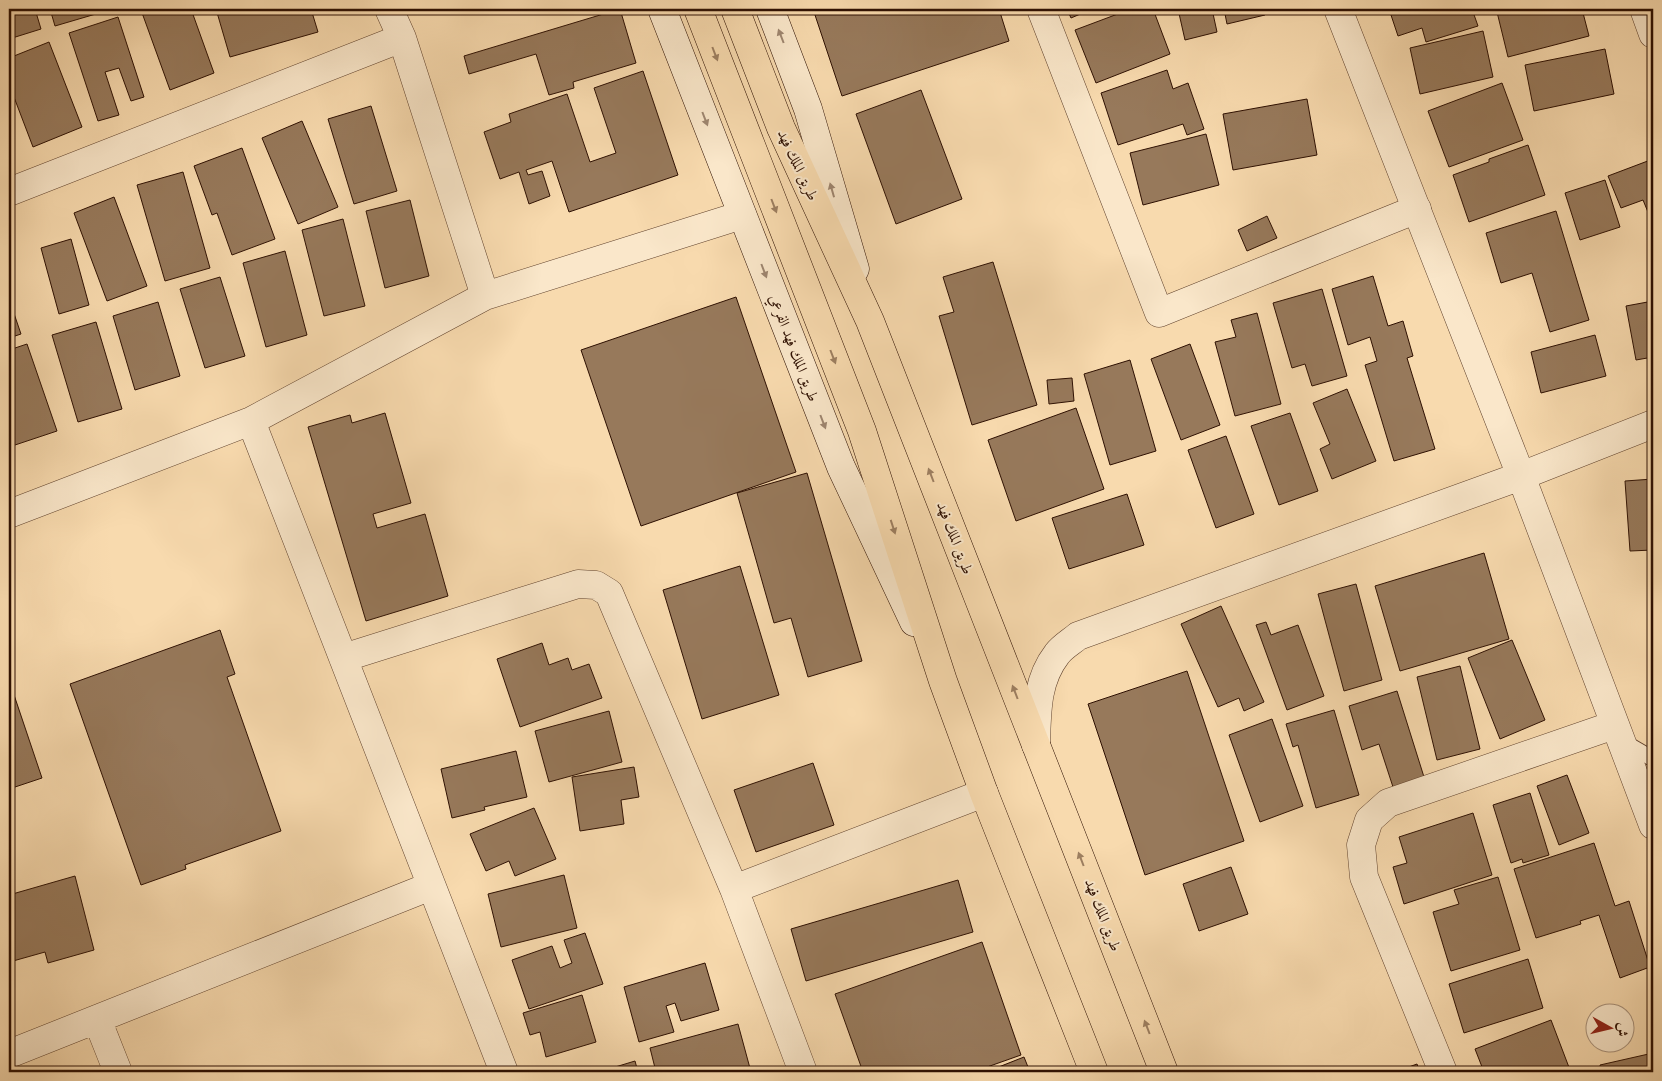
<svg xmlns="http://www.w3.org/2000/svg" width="1662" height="1081" viewBox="0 0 1662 1081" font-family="'Libre Caslon Text',Amiri,serif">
  <rect width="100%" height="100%" fill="#f8daae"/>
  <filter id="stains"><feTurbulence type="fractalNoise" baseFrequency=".004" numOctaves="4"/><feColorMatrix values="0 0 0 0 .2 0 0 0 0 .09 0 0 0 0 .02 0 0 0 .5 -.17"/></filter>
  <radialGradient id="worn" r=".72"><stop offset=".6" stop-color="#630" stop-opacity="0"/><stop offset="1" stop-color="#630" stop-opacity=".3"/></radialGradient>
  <path fill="#97795b" stroke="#2e1002" d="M 9,9 L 35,9 L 41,29 L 9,39 Z
    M 50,9 L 105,9 L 106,11 L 55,26 Z
    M 143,9 L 191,9 L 214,73 L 170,90 L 141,10 Z
    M 216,9 L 311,9 L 318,32 L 230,57 Z
    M 620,9 L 636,63 L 573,82 L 574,88 L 549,95 L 536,54 L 469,74 L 464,56 Z
    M 813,9 L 999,9 L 1009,41 L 842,96 Z
    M 1067,9 L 1092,9 L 1071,18 Z
    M 1131,9 L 1153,9 L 1170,54 L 1096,83 L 1075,30 Z
    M 1178,9 L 1212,9 L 1217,32 L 1185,40 Z
    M 1224,9 L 1263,9 L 1265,15 L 1227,24 Z
    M 1389,9 L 1472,9 L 1478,26 L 1426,42 L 1422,28 L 1398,36 Z
    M 1511,9 L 1582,9 L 1589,36 L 1508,57 L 1497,12 Z
    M 118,17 L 144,97 L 131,101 L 119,68 L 105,72 L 119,115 L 98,121 L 69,33 Z
    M 1483,31 L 1493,77 L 1420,94 L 1410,48 Z
    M 49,42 L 82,127 L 33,147 L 9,84 L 9,58 Z
    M 1605,49 L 1614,94 L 1534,111 L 1525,65 Z
    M 1167,70 L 1173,89 L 1188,83 L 1204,129 L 1187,135 L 1183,124 L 1118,145 L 1101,93 Z
    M 643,71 L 678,175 L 569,212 L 552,161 L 526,170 L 528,175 L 542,171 L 550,196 L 529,204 L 519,172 L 500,179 L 484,132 L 511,122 L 509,114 L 567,94 L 590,162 L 616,153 L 594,88 Z
    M 1502,83 L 1523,140 L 1449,167 L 1428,111 Z
    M 921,90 L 962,199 L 896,224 L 856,114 Z
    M 1307,99 L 1317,155 L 1233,170 L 1223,114 Z
    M 371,106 L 397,191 L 354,204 L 328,119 Z
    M 302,121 L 338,207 L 298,224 L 262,138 Z
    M 1206,134 L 1219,185 L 1143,205 L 1130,153 Z
    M 1528,145 L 1545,195 L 1469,222 L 1453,175 L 1489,162 L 1489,159 Z
    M 242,148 L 275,239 L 232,255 L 217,213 L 212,215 L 194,166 Z
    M 1653,159 L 1653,216 L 1650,217 L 1643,200 L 1621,208 L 1608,176 Z
    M 183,172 L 210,268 L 165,281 L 137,185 Z
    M 1605,180 L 1620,227 L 1580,240 L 1565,193 Z
    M 114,197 L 147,286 L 107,301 L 74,213 Z
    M 410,200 L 429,276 L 385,288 L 366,211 Z
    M 1556,211 L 1589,320 L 1550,332 L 1532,273 L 1501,283 L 1486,233 Z
    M 1267,216 L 1277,238 L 1247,251 L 1238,230 Z
    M 343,219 L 365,306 L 324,316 L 302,230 Z
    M 71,239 L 89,305 L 59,314 L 41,248 Z
    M 285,251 L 307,335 L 266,347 L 243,263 Z
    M 993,262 L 1037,405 L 972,425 L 939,316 L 954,312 L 943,277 Z
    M 1373,276 L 1388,326 L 1403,321 L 1413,356 L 1407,358 L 1435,449 L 1394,461 L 1365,365 L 1377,361 L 1370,337 L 1348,345 L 1332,289 Z
    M 220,277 L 245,356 L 205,368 L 180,289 Z
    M 1322,289 L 1347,376 L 1312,386 L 1305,364 L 1292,368 L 1273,303 Z
    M 736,297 L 796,472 L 641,526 L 581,350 Z
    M 9,299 L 21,334 L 9,338 Z
    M 1653,301 L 1653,357 L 1636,360 L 1626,306 Z
    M 158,302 L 180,376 L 135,390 L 113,316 Z
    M 1257,313 L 1281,404 L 1235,416 L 1215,342 L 1236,337 L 1231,320 Z
    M 96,322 L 122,409 L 78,422 L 52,335 Z
    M 1595,335 L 1606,376 L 1541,393 L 1531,352 Z
    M 27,344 L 57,431 L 9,447 L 9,350 Z
    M 1190,344 L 1220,425 L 1181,440 L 1151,359 Z
    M 1130,360 L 1156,451 L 1110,465 L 1084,374 Z
    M 1072,378 L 1074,401 L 1049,404 L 1047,380 Z
    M 1347,389 L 1376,461 L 1332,479 L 1320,449 L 1330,444 L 1313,403 Z
    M 1076,408 L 1104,489 L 1016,521 L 988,440 Z
    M 385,413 L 411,503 L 373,514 L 377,528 L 425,514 L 448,596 L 366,621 L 308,427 L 350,415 L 352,423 Z
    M 1290,413 L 1318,491 L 1279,505 L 1251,426 Z
    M 1226,436 L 1254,514 L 1216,528 L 1188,450 Z
    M 807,473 L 862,661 L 808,677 L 791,618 L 774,623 L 737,493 Z
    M 1653,479 L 1653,550 L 1630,551 L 1625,481 Z
    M 1127,494 L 1144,545 L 1069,569 L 1052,518 Z
    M 1484,553 L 1509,639 L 1400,671 L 1375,586 Z
    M 740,566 L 779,695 L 702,719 L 663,590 Z
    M 1356,584 L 1382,680 L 1344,691 L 1318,594 Z
    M 1221,606 L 1264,702 L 1244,711 L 1239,698 L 1218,707 L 1181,624 Z
    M 1266,622 L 1271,635 L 1298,625 L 1324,696 L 1287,710 L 1256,625 Z
    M 220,630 L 235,674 L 227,677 L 281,831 L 185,865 L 186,869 L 141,885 L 70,684 Z
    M 1512,640 L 1545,720 L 1500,739 L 1468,658 Z
    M 542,643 L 549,665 L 568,658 L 572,670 L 589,664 L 602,698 L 520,727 L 497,659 Z
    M 1460,666 L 1480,749 L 1437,760 L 1417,677 Z
    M 1187,671 L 1244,841 L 1145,875 L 1088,704 Z
    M 9,680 L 42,778 L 9,789 Z
    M 1397,691 L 1424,777 L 1393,787 L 1379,744 L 1362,750 L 1349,706 Z
    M 1334,710 L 1359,795 L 1316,808 L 1298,745 L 1293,747 L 1286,724 Z
    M 609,711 L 622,762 L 549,782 L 535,731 Z
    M 1272,719 L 1303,806 L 1260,822 L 1229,735 Z
    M 516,751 L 527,797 L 484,807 L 485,810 L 452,818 L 441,769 Z
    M 813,763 L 834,825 L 756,852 L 734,790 Z
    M 634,767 L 639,797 L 621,800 L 624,824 L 580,831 L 572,777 Z
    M 1567,775 L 1589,833 L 1559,845 L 1537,786 Z
    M 1530,793 L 1549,855 L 1523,863 L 1522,859 L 1511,863 L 1493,805 Z
    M 534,808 L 556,859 L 515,876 L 509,861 L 486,871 L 470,834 Z
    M 1473,813 L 1492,875 L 1404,904 L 1393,867 L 1407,863 L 1399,837 Z
    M 1594,843 L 1615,906 L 1629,901 L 1650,967 L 1620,978 L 1599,915 L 1580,921 L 1581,924 L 1536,938 L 1514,869 Z
    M 1231,867 L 1248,914 L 1199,931 L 1183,884 Z
    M 564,875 L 577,928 L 501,947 L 488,894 Z
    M 75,876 L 94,950 L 48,963 L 45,952 L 13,961 L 9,944 L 9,895 Z
    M 1498,877 L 1520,950 L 1451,971 L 1433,912 L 1459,904 L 1454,890 Z
    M 958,880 L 973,932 L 806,981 L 791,929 Z
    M 585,933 L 603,984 L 529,1009 L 512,960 L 552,946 L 560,968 L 572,963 L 564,940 Z
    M 982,942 L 1021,1055 L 973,1072 L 863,1072 L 835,994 Z
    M 1528,959 L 1543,1008 L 1464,1033 L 1449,984 Z
    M 705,963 L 719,1010 L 681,1021 L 675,1003 L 666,1006 L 674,1032 L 639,1042 L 624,987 Z
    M 582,995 L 596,1042 L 546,1057 L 540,1032 L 530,1035 L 523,1013 Z
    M 1551,1020 L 1570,1070 L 1564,1072 L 1484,1072 L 1475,1049 Z
    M 738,1024 L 751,1072 L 656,1072 L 650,1048 Z
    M 1653,1053 L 1653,1072 L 1601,1072 L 1600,1065 Z
    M 1024,1057 L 1030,1072 L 986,1072 Z
    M 635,1061 L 638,1072 L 602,1072 L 602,1071 Z
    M 1417,1064 L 1420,1072 L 1395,1072 Z"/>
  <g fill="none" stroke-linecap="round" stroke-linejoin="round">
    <g stroke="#60422d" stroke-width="17">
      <path id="service" d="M 1622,741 L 1653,759"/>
    </g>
    <g stroke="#60422d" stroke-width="29">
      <path id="minor" d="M 389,9 L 402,38 L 485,296
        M 1041,9 L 1159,313 L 1417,209
        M 1644,9 L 1653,34
        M 9,192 L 402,38
        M 251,421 L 504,1072
        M 9,514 L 251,421 L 485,296 L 742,215
        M 343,658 L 578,584 L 596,585 L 609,593 L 734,889 L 803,1072
        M 734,889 L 984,793
        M 97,1019 L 118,1072
        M 9,1054 L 431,886
        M 1443,1072 L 1364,877 L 1361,845 L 1369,820 L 1388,803 L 1614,725"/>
    </g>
    <g stroke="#60422d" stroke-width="29">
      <path id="tertiary" d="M 1338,9 L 1521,476 L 1653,825
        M 1036,745 C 1037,713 1036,681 1057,654 C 1062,647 1071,642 1078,636 L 1521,476 L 1653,424"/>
    </g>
    <g stroke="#2e1002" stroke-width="29">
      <path id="secondary" d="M 662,9 L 841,467 L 914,622
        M 770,9 L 808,109 L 855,269"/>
    </g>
    <g stroke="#2e1002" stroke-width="29">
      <path id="motorway" d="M 698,9 L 862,431 L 943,681 L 984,793 L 1094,1072
        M 735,9 L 781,128 L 870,321 L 1164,1072"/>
    </g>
    <use href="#service" stroke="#fae7ca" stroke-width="15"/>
    <use href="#minor" stroke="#fae7ca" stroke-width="28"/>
    <use href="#tertiary" stroke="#fae7ca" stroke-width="28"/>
    <use href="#secondary" stroke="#fae7ca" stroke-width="28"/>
    <use href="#motorway" stroke="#f8daae" stroke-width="28"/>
  </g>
  <defs><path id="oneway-solid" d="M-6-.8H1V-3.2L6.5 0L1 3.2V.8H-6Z" transform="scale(1.25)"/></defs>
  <g fill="#9e8670">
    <use href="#oneway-solid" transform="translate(781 36) rotate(-111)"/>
    <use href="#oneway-solid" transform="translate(705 119) rotate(69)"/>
    <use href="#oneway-solid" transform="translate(832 190) rotate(-106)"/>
    <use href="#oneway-solid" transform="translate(764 271) rotate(69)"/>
    <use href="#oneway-solid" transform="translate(823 422) rotate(69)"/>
  </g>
  <g fill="#9d7f61">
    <use href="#oneway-solid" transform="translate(715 54) rotate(69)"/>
    <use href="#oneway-solid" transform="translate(774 206) rotate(69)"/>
    <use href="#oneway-solid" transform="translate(833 357) rotate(69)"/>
    <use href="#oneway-solid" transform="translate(931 475) rotate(-111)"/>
    <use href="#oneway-solid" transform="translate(893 527) rotate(72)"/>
    <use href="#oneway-solid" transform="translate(1015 692) rotate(-111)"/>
    <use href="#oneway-solid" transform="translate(1081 859) rotate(-111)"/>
    <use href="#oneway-solid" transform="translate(1147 1027) rotate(-111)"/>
  </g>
  <g text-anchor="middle" stroke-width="4" stroke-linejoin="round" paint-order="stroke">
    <g font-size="15" fill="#2e1002" stroke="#fae7ca">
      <text transform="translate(798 165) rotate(65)" y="5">طريق الملك فهد</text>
      <text transform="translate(794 348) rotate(69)" y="5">طريق الملك فهد الفرعي</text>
      <text transform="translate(955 538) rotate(69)" y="5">طريق الملك فهد</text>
      <text transform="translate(1103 915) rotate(69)" y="5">طريق الملك فهد</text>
    </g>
  </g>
  <rect width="1662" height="1081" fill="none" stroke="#f8daae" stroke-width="30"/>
  <rect x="10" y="10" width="1642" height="1061" fill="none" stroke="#2e1002" stroke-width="2.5"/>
  <rect x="15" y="15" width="1632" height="1051" fill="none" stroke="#2e1002"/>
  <g transform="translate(1610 1028) rotate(98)"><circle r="24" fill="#fae7ca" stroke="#a8917a"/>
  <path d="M0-4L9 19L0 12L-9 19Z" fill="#8f2418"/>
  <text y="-8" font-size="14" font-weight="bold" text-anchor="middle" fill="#2e1002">ش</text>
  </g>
  <rect width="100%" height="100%" filter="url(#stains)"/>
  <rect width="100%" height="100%" fill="url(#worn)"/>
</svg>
